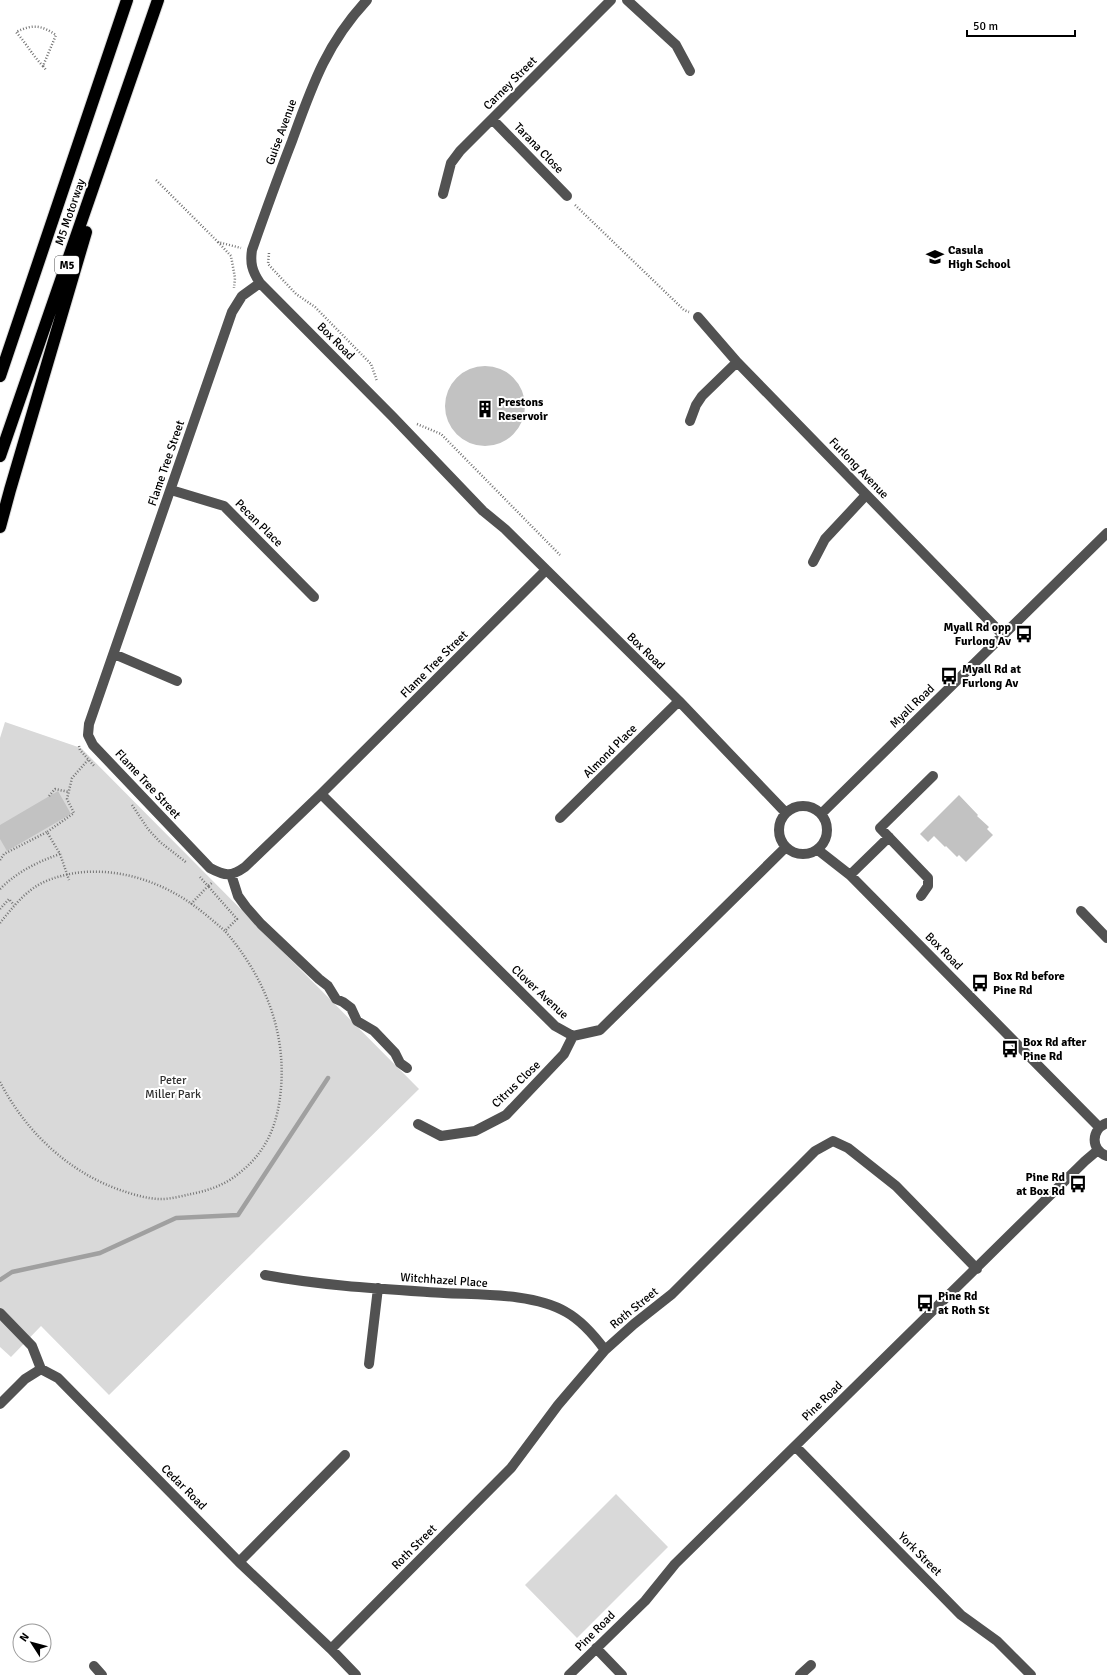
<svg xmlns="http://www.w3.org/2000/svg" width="1107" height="1675" viewBox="0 0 1107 1675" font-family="Signika,sans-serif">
  <rect width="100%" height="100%" fill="#fff"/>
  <path fill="#d9d9d9" d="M 5,722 L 81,748 L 419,1089 L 109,1395 L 41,1326 L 11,1357 L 0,1347 L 0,738 Z
    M 616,1494 L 668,1547 L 577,1638 L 525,1585 Z"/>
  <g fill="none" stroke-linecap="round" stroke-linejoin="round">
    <path stroke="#a0a0a0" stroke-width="4.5" d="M 0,1280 L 12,1272 L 100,1253 L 176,1218 L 238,1215 L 328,1078"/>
  </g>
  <path fill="#c2c2c2" d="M445 406a40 40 0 1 1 80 0a40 40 0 1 1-80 0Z
    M 58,791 L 71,814 L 7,851 L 0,839 L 0,825 Z
    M 959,795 L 978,815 L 977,816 L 989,827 L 987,829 L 993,835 L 966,862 L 959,855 L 957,857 L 946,846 L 945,847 L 934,836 L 928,842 L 920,834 Z"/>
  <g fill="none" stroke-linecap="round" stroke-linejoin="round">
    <g stroke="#dbdbdb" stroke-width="14">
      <path id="highway" d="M 0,376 L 127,0
        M 0,456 L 158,0
        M 0,527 L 10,490 L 86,232"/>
    </g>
    <path stroke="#747474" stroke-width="2.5" stroke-dasharray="1 2" stroke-linecap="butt" d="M 43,66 C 33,56 26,43 16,32 C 33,24 41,25 56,35 L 43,66 L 46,70
      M 156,180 L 218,242 L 241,248
      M 575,205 L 684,310 L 689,312
      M 218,242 L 231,256 L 235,278 L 234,288
      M 269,253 L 268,264 L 296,294 L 315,307 L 371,364 L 377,381
      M 417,424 L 441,434 L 560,555
      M 79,746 L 80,750 L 95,767
      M 49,796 L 55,789 L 69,792
      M 132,805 L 148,829 L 160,842 L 187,863
      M 60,854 L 69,880
      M 0,860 L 4,854 L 47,832
      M 0,889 C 17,872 37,862 60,854 L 47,832 L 74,813 L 67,799 L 72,778 L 88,760
      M 191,904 L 208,886 L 200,877
      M 0,909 L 9,899 L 14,905
      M 0,923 C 12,908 26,890 44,882 C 87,863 137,872 176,894 C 194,904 210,918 225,931 L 237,919 L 208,886 L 213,882
      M 0,1082 C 26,1132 69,1173 123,1191 C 135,1195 148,1199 161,1199 C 171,1199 182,1196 191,1194 C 207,1191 225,1185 238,1174 C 267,1152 278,1124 281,1088 C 286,1029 263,975 225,931"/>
    <path stroke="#525252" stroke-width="10" d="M 367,0 C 326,44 312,86 292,141 C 278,177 265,213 252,250 C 250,263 252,271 260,283 L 393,417 L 483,511 L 505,529 L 679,701 L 786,813
      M 627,0 L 676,45 L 690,71
      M 492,119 L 567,196
      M 443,194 L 451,163 L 460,151 L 611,0
      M 260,283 L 242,296 L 232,312 L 89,724 L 88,735 L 93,745 L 210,868 C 225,876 231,877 245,867 L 321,794 L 545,571
      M 698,317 L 737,362 L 1003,635
      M 690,421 L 696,405 L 702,396 L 737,362
      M 171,490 L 224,506 L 314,597
      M 813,562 L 825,539 L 866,495
      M 114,654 L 177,681
      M 321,794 L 555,1026 L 573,1036 L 600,1030 L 786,847
      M779 830a24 24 0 1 1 48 0a24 24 0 1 1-48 0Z
      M 821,814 L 1107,533
      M 560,818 L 679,701
      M 818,850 L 850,875 L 1099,1127
      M 231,874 L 238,896 L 246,907 L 261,924 L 319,979 L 328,986 L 336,999 L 343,1002 L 351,1008 L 357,1021 L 374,1031 L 395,1053 L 400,1063 L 407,1068
      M 850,875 L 889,837
      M 921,896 L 928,886 L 928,878 L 880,828 L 933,776
      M 1081,911 L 1107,938
      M 1107,1123 C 1091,1129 1090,1150 1107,1156
      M 418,1124 L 441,1136 L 475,1131 L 506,1115 L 564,1054 L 573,1036
      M 265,1275 C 324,1286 384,1289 444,1293 C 480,1295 534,1293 566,1312 C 582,1321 594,1335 605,1350
      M 0,1313 L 32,1346 L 41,1369 L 58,1378 L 239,1562 L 331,1649 L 356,1675
      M 369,1364 L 378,1288
      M 0,1404 L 25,1379 L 41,1369
      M 795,1446 L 961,1615 L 997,1641 L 1031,1675
      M 239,1562 L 345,1455
      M 596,1648 L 622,1675
      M 331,1649 L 511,1468 L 558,1405 L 605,1350 L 634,1324 L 672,1294 L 815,1151 L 833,1141 L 848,1148 L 896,1186 L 977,1269
      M 94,1666 L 102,1675
      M 569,1675 L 645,1601 L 675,1564 L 1085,1161 L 1098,1150
      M 800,1675 L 811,1665"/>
    <use href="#highway" stroke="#000" stroke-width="12"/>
  </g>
  <defs>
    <g id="school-bare" transform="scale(1.38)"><path d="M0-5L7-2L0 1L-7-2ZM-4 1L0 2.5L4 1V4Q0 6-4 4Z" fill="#000" stroke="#fff" stroke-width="2.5" paint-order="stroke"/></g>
    <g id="building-bare" transform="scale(1.38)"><path d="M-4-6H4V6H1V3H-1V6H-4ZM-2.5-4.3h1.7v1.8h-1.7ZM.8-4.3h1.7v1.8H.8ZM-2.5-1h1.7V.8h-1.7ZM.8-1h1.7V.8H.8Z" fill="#000" stroke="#fff" stroke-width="2.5" paint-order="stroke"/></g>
    <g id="bus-bare" transform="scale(1.38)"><path d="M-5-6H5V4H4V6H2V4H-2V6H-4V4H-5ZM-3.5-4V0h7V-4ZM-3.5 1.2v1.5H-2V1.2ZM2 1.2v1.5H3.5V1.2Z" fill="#000" stroke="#fff" stroke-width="2.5" paint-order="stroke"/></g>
  </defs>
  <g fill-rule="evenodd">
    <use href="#school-bare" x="935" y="257"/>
    <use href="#building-bare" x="485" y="409"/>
    <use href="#bus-bare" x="1024" y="634"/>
    <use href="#bus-bare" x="949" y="676"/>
    <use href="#bus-bare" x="980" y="983"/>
    <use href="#bus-bare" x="1010" y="1049"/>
    <use href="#bus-bare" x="1078" y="1184"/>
    <use href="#bus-bare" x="925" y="1303"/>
  </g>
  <g text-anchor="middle" stroke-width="4" stroke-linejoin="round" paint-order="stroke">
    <rect fill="#fff" stroke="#4c4c4c" stroke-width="1" x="55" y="256" width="24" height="18" rx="3"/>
    <g font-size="11" font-weight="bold" fill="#000">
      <text x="67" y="269">M5</text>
    </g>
    <g font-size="12" fill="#000" stroke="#fff">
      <text transform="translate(510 83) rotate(-45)" y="4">Carney Street</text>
      <text transform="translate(281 132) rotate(-70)" y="4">Guise Avenue</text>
      <text transform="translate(539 148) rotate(46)" y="4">Tarana Close</text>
      <text transform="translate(70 212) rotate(-71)" y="4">M5 Motorway</text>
      <text transform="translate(336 341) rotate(45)" y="4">Box Road</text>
      <text transform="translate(166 463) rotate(-71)" y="4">Flame Tree Street</text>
      <text transform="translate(859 468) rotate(46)" y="4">Furlong Avenue</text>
      <text transform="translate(259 523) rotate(45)" y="4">Pecan Place</text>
      <text transform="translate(646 651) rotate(44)" y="4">Box Road</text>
      <text transform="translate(434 664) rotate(-45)" y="4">Flame Tree Street</text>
      <text transform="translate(912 706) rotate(-44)" y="4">Myall Road</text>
      <text transform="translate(610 751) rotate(-45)" y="4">Almond Place</text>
      <text transform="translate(148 784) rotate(47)" y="4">Flame Tree Street</text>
      <text transform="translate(944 951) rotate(45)" y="4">Box Road</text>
      <text transform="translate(540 992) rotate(43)" y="4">Clover Avenue</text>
      <text transform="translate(516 1084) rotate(-44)" y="4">Citrus Close</text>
      <text transform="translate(444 1280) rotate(4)" y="4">Witchhazel Place</text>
      <text transform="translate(634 1308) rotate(-39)" y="4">Roth Street</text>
      <text transform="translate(822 1401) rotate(-44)" y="4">Pine Road</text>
      <text transform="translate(184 1487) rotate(45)" y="4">Cedar Road</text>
      <text transform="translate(414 1547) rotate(-45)" y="4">Roth Street</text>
      <text transform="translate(920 1554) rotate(45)" y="4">York Street</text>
      <text transform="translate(595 1631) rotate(-45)" y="4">Pine Road</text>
    </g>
    <g font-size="12" font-weight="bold" fill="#000" stroke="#fff" text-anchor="start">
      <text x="948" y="254">Casula<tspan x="948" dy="14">High School</tspan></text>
      <text x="498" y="406">Prestons<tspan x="498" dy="14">Reservoir</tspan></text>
      <text x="1011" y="631" text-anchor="end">Myall Rd opp<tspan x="1011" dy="14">Furlong Av</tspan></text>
      <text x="962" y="673">Myall Rd at<tspan x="962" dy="14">Furlong Av</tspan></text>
      <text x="993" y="980">Box Rd before<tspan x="993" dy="14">Pine Rd</tspan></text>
      <text x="1023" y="1046">Box Rd after<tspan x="1023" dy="14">Pine Rd</tspan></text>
      <text x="1065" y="1181" text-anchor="end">Pine Rd<tspan x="1065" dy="14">at Box Rd</tspan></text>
      <text x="938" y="1300">Pine Rd<tspan x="938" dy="14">at Roth St</tspan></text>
    </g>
    <g font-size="12" fill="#303030" stroke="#fff">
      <text x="173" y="1084">Peter<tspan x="173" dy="14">Miller Park</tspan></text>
    </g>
  </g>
  <g transform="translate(32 1643) rotate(306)"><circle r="19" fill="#ffffff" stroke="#999999"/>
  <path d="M0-3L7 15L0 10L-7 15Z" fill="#000000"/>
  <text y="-6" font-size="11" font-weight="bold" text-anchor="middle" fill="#000000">N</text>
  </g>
  <path d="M967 30v6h108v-6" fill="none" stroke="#000000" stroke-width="2"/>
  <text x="973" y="30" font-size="12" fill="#000000" stroke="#ffffff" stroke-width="3" paint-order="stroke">50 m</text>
</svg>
